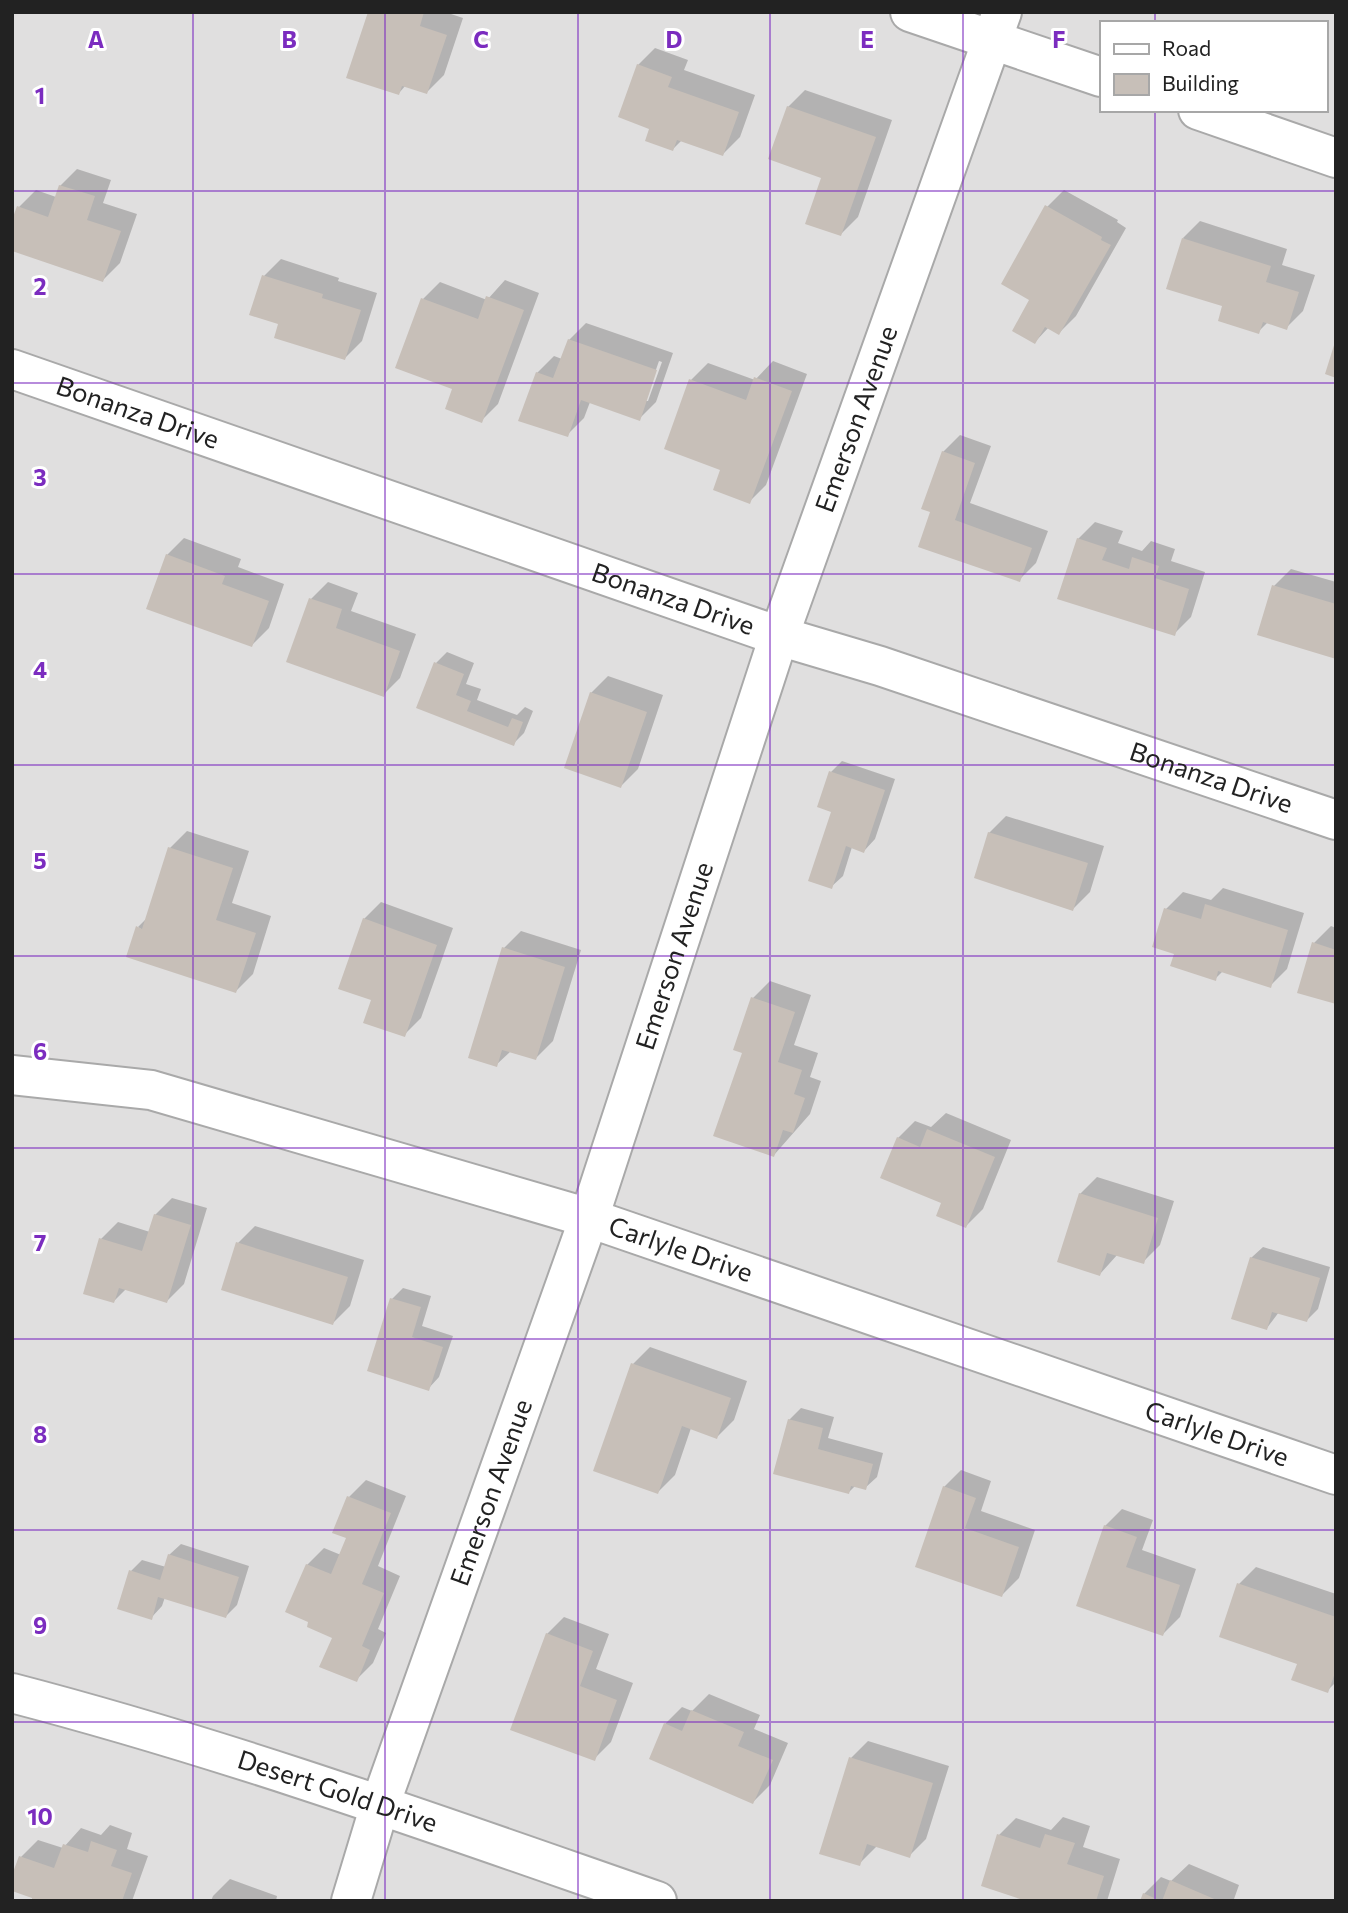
<svg xmlns="http://www.w3.org/2000/svg" width="1348" height="1913" viewBox="0 0 1348 1913" font-family="Commissioner,sans-serif">
  <rect width="100%" height="100%" fill="#f2efe9"/>
  <path fill="#e0dfdf" fill-rule="evenodd" d="M 12,12 L 1336,12 L 1336,1901 L 12,1901 ZM 1101,23 L 1325,23 L 1325,110 L 1101,110 Z"/>
  <path fill="#0003" fill-rule="evenodd" d="M 370,12 L 445,12 L 463,18 L 444,75 L 427,92 L 406,85 L 399,93 Z
    M 655,48 L 688,60 L 684,70 L 755,95 L 740,137 L 723,154 L 682,140 L 673,149 L 638,65 Z
    M 805,90 L 892,120 L 858,217 L 841,234 L 824,177 L 788,107 Z
    M 77,169 L 111,180 L 103,203 L 137,214 L 120,263 L 103,280 L 19,207 L 36,190 L 56,197 L 60,186 Z
    M 1064,190 L 1118,220 L 1117,222 L 1126,228 L 1076,316 L 1059,333 L 1049,327 L 1035,342 L 1032,300 L 1047,207 Z
    M 1200,221 L 1287,249 L 1282,265 L 1315,275 L 1303,311 L 1286,328 L 1268,322 L 1258,332 L 1224,305 L 1183,238 Z
    M 281,259 L 339,278 L 338,281 L 377,293 L 362,341 L 345,358 L 280,323 L 264,276 Z
    M 505,280 L 539,293 L 498,404 L 481,421 L 454,388 L 423,299 L 440,282 L 487,300 Z
    M 586,323 L 673,353 L 656,402 L 639,419 L 590,402 L 584,418 L 567,435 L 537,373 L 554,356 L 562,359 L 569,340 ZM 659,361 L 662,362 L 648,401 L 645,401 Z
    M 773,361 L 807,374 L 766,485 L 749,502 L 723,469 L 691,380 L 708,363 L 755,380 Z
    M 960,435 L 991,446 L 970,503 L 1048,531 L 1036,563 L 1019,580 L 933,511 L 943,452 Z
    M 1095,522 L 1123,531 L 1118,543 L 1142,551 L 1151,541 L 1175,549 L 1171,561 L 1205,572 L 1191,617 L 1174,634 L 1078,539 Z
    M 184,538 L 241,559 L 238,567 L 284,584 L 269,628 L 252,645 L 167,555 Z
    M 1291,569 L 1336,582 L 1336,657 L 1274,586 Z
    M 328,582 L 358,593 L 351,611 L 416,634 L 400,678 L 383,695 L 288,661 L 311,599 Z
    M 447,652 L 474,663 L 466,684 L 481,689 L 477,700 L 517,715 L 525,707 L 533,711 L 524,733 L 513,744 L 418,707 L 436,663 Z
    M 608,676 L 663,695 L 638,769 L 621,786 L 591,693 Z
    M 842,761 L 895,779 L 875,839 L 864,851 L 852,847 L 843,876 L 831,887 L 833,811 L 831,772 Z
    M 1006,816 L 1104,846 L 1090,892 L 1073,909 L 989,833 Z
    M 187,831 L 249,851 L 232,903 L 271,916 L 253,974 L 236,991 L 138,927 L 148,917 L 170,848 Z
    M 1223,888 L 1304,913 L 1287,969 L 1270,986 L 1223,971 L 1215,979 L 1166,909 L 1183,892 L 1211,900 Z
    M 381,902 L 453,928 L 421,1018 L 404,1035 L 364,919 Z
    M 1331,926 L 1336,928 L 1336,1002 L 1314,943 Z
    M 521,931 L 581,950 L 553,1041 L 536,1058 L 511,1051 L 496,1065 L 504,948 Z
    M 770,981 L 811,995 L 794,1045 L 818,1053 L 810,1077 L 821,1081 L 810,1114 L 774,1155 L 744,1052 L 735,1049 L 753,998 Z
    M 946,1113 L 1011,1140 L 983,1209 L 966,1226 L 944,1202 L 898,1138 L 915,1121 L 931,1127 Z
    M 1097,1177 L 1174,1201 L 1160,1245 L 1143,1262 L 1118,1254 L 1100,1274 L 1080,1194 Z
    M 172,1198 L 207,1208 L 184,1284 L 167,1301 L 126,1289 L 114,1301 L 101,1239 L 118,1222 L 150,1232 L 155,1215 Z
    M 255,1226 L 364,1260 L 350,1306 L 333,1323 L 238,1243 Z
    M 1263,1247 L 1330,1267 L 1318,1309 L 1307,1320 L 1279,1312 L 1267,1328 L 1251,1258 Z
    M 403,1288 L 431,1296 L 422,1326 L 453,1336 L 439,1377 L 428,1389 L 392,1299 Z
    M 650,1347 L 747,1381 L 734,1420 L 717,1437 L 691,1428 L 675,1475 L 658,1492 L 596,1470 L 633,1364 Z
    M 801,1408 L 834,1417 L 828,1438 L 883,1453 L 877,1477 L 865,1488 L 855,1486 L 849,1492 L 789,1420 Z
    M 961,1470 L 991,1481 L 981,1511 L 1035,1530 L 1019,1578 L 1002,1595 L 917,1566 L 944,1487 Z
    M 366,1480 L 406,1496 L 378,1566 L 400,1576 L 378,1629 L 386,1633 L 373,1663 L 356,1680 L 334,1637 L 307,1565 L 324,1548 L 341,1555 L 348,1537 L 349,1497 Z
    M 1122,1509 L 1153,1520 L 1142,1550 L 1196,1569 L 1180,1617 L 1163,1634 L 1078,1604 L 1105,1526 Z
    M 181,1544 L 249,1566 L 237,1605 L 226,1616 L 165,1597 L 162,1606 L 151,1618 L 131,1571 L 142,1560 L 166,1567 L 169,1555 Z
    M 1256,1567 L 1336,1594 L 1336,1682 L 1327,1691 L 1299,1663 L 1239,1584 Z
    M 564,1617 L 609,1634 L 596,1669 L 633,1683 L 611,1742 L 594,1759 L 547,1634 Z
    M 709,1694 L 760,1715 L 754,1729 L 788,1743 L 770,1785 L 753,1802 L 665,1724 L 682,1707 L 692,1711 Z
    M 868,1741 L 949,1766 L 926,1839 L 909,1856 L 877,1846 L 859,1864 L 851,1758 Z
    M 1063,1817 L 1090,1826 L 1083,1847 L 1120,1859 L 1107,1901 L 1032,1901 L 999,1835 L 1016,1818 L 1051,1830 Z
    M 110,1825 L 132,1833 L 127,1849 L 148,1856 L 132,1901 L 33,1901 L 21,1857 L 38,1840 L 63,1848 L 81,1828 L 101,1835 Z
    M 1189,1864 L 1239,1885 L 1234,1899 L 1238,1901 L 1142,1901 L 1144,1894 L 1161,1877 L 1171,1881 Z
    M 230,1879 L 277,1896 L 276,1901 L 211,1901 L 213,1896 Z"/>
  <path fill="#c7bfb8" d="M 368,12 L 424,12 L 420,26 L 447,35 L 427,94 L 402,86 L 399,95 L 346,78 Z
    M 637,64 L 672,77 L 668,87 L 739,112 L 723,156 L 677,140 L 673,151 L 645,141 L 649,129 L 618,117 Z
    M 787,106 L 876,137 L 841,236 L 805,224 L 821,178 L 768,159 Z
    M 59,185 L 95,196 L 87,220 L 121,231 L 103,282 L 12,251 L 12,220 L 17,206 L 48,217 Z
    M 1045,205 L 1102,237 L 1101,240 L 1111,245 L 1059,335 L 1045,327 L 1035,344 L 1012,331 L 1029,300 L 1001,284 Z
    M 1182,238 L 1271,266 L 1266,282 L 1299,292 L 1287,330 L 1263,322 L 1259,334 L 1218,321 L 1222,306 L 1166,289 Z
    M 262,275 L 323,294 L 322,298 L 361,310 L 345,360 L 274,338 L 278,324 L 249,315 Z
    M 486,296 L 524,310 L 482,423 L 445,409 L 452,389 L 395,368 L 421,298 L 478,319 Z
    M 568,339 L 657,370 L 640,421 L 581,400 L 568,437 L 518,421 L 536,372 L 553,378 Z
    M 1335,342 L 1336,342 L 1336,378 L 1325,374 Z
    M 754,377 L 792,391 L 750,504 L 713,490 L 720,470 L 664,449 L 689,379 L 746,400 Z
    M 942,451 L 975,463 L 955,520 L 1032,548 L 1020,582 L 918,547 L 930,512 L 921,509 Z
    M 1077,538 L 1107,548 L 1102,560 L 1129,569 L 1132,557 L 1159,566 L 1155,578 L 1189,589 L 1175,636 L 1057,599 Z
    M 166,554 L 225,576 L 222,584 L 269,601 L 252,647 L 146,609 Z
    M 1272,585 L 1336,604 L 1336,659 L 1257,635 Z
    M 309,598 L 342,609 L 336,628 L 400,651 L 384,697 L 286,662 Z
    M 434,662 L 464,674 L 456,695 L 471,701 L 467,711 L 508,727 L 512,718 L 523,722 L 514,746 L 416,708 Z
    M 590,692 L 647,712 L 621,788 L 564,768 Z
    M 829,771 L 885,790 L 864,853 L 846,846 L 832,889 L 808,881 L 831,812 L 817,807 Z
    M 988,832 L 1088,863 L 1073,911 L 974,878 Z
    M 168,847 L 233,868 L 216,920 L 256,933 L 236,993 L 126,957 L 136,926 L 142,929 Z
    M 1205,904 L 1288,930 L 1271,988 L 1218,971 L 1216,981 L 1170,966 L 1174,954 L 1152,947 L 1164,908 L 1201,919 Z
    M 363,918 L 437,945 L 405,1037 L 363,1023 L 371,1000 L 338,989 Z
    M 1312,942 L 1336,950 L 1336,1004 L 1297,993 Z
    M 502,947 L 565,967 L 536,1060 L 502,1050 L 497,1067 L 468,1058 Z
    M 751,997 L 795,1012 L 778,1062 L 802,1070 L 794,1094 L 805,1098 L 793,1133 L 783,1130 L 774,1157 L 713,1136 L 742,1053 L 733,1050 Z
    M 927,1129 L 995,1157 L 966,1228 L 936,1216 L 941,1203 L 880,1178 L 897,1137 L 920,1147 Z
    M 1079,1193 L 1158,1218 L 1144,1264 L 1107,1253 L 1100,1276 L 1057,1262 Z
    M 154,1214 L 191,1225 L 167,1303 L 119,1288 L 114,1303 L 83,1294 L 99,1238 L 142,1251 Z
    M 236,1242 L 348,1277 L 333,1325 L 221,1290 Z
    M 1250,1257 L 1320,1278 L 1307,1322 L 1272,1312 L 1267,1330 L 1231,1319 Z
    M 390,1298 L 421,1307 L 412,1337 L 443,1347 L 429,1391 L 367,1371 Z
    M 631,1363 L 731,1398 L 717,1439 L 682,1426 L 658,1494 L 593,1471 Z
    M 788,1419 L 823,1428 L 818,1449 L 873,1464 L 866,1490 L 851,1486 L 849,1494 L 773,1474 Z
    M 943,1486 L 976,1498 L 965,1528 L 1019,1547 L 1002,1597 L 915,1567 Z
    M 347,1496 L 391,1513 L 362,1584 L 384,1593 L 362,1646 L 370,1650 L 357,1682 L 319,1667 L 332,1638 L 307,1627 L 308,1622 L 285,1612 L 306,1564 L 331,1574 L 346,1538 L 332,1533 Z
    M 1104,1525 L 1137,1537 L 1126,1567 L 1180,1585 L 1163,1636 L 1076,1606 Z
    M 168,1554 L 239,1577 L 226,1618 L 158,1597 L 152,1620 L 117,1609 L 129,1570 L 160,1580 Z
    M 1237,1583 L 1336,1617 L 1336,1670 L 1328,1693 L 1291,1680 L 1297,1664 L 1219,1637 Z
    M 546,1633 L 593,1651 L 580,1686 L 617,1700 L 595,1761 L 510,1730 Z
    M 691,1710 L 744,1732 L 738,1746 L 773,1760 L 753,1804 L 649,1759 L 664,1723 L 682,1731 Z
    M 849,1757 L 933,1783 L 910,1858 L 867,1844 L 860,1866 L 819,1854 Z
    M 997,1834 L 1040,1848 L 1045,1834 L 1075,1843 L 1067,1864 L 1104,1876 L 1096,1901 L 1026,1901 L 981,1886 Z
    M 91,1841 L 117,1850 L 111,1866 L 132,1873 L 122,1901 L 32,1901 L 32,1898 L 12,1891 L 12,1875 L 19,1856 L 54,1868 L 63,1844 L 88,1852 Z
    M 1170,1880 L 1219,1901 L 1162,1901 Z
    M 1143,1893 L 1161,1901 L 1140,1901 Z"/>
  <g fill="none" stroke-linecap="round" stroke-linejoin="round">
    <g stroke="#a9a9a9" stroke-width="42">
      <g id="minor">
        <path d="M 910,12 L 1101,77"/>
        <path d="M 1198,110 L 1336,158"/>
        <path id="s1" d="M 12,369 L 779,636 L 880,666 L 1336,820"/>
        <path id="s2" d="M 12,1075 L 151,1090 L 589,1218 L 1336,1475"/>
        <path id="s3" d="M 12,1693 C 231,1750 444,1827 657,1901"/>
        <path id="s4" d="M 351,1901 L 380,1805 L 589,1218 L 779,636 L 1002,12"/>
      </g>
    </g>
    <use href="#minor" stroke="#fff" stroke-width="38"/>
  </g>
  <path fill="none" stroke="#7b2cbf" stroke-width="2" stroke-opacity="0.55" d="M 193,12 L 193,1901M 385,12 L 385,1901M 578,12 L 578,1901M 770,12 L 770,1901M 963,12 L 963,1901M 1155,12 L 1155,23M 1155,110 L 1155,1901M 12,191 L 1336,191M 12,383 L 1336,383M 12,574 L 1336,574M 12,765 L 1336,765M 12,956 L 1336,956M 12,1148 L 1336,1148M 12,1339 L 1336,1339M 12,1530 L 1336,1530M 12,1722 L 1336,1722"/>
  <g text-anchor="middle" stroke-width="6" stroke-linejoin="round" paint-order="stroke">
    <g font-size="26" fill="#222" stroke="#fff">
      <text dy="9" stroke="none"><textPath href="#s1" startOffset="133">Bonanza Drive</textPath></text>
      <text dy="9" stroke="none"><textPath href="#s4" startOffset="1566">Emerson Avenue</textPath></text>
      <text dy="9" stroke="none"><textPath href="#s1" startOffset="700">Bonanza Drive</textPath></text>
      <text dy="9" stroke="none"><textPath href="#s1" startOffset="1267">Bonanza Drive</textPath></text>
      <text dy="9" stroke="none"><textPath href="#s4" startOffset="999">Emerson Avenue</textPath></text>
      <text dy="9" stroke="none"><textPath href="#s2" startOffset="693">Carlyle Drive</textPath></text>
      <text dy="9" stroke="none"><textPath href="#s2" startOffset="1260">Carlyle Drive</textPath></text>
      <text dy="9" stroke="none"><textPath href="#s4" startOffset="432">Emerson Avenue</textPath></text>
      <text dy="9" stroke="none"><textPath href="#s3" startOffset="340">Desert Gold Drive</textPath></text>
    </g>
  </g>
  <g font-size="23" text-anchor="middle" font-weight="bold" fill="#7b2cbf" stroke="#fff" stroke-width="6" stroke-linejoin="round" paint-order="stroke">
    <text x="96" y="48">A</text>
    <text x="289" y="48">B</text>
    <text x="481" y="48">C</text>
    <text x="674" y="48">D</text>
    <text x="867" y="48">E</text>
    <text x="1059" y="48">F</text>
    <text x="40" y="104">1</text>
    <text x="40" y="295">2</text>
    <text x="40" y="486">3</text>
    <text x="40" y="678">4</text>
    <text x="40" y="869">5</text>
    <text x="40" y="1060">6</text>
    <text x="40" y="1251">7</text>
    <text x="40" y="1443">8</text>
    <text x="40" y="1634">9</text>
    <text x="40" y="1825">10</text>
  </g>
  <rect width="1348" height="1913" fill="none" stroke="#222222" stroke-width="28"/>
  <rect x="1100" y="21" width="228" height="91" fill="#ffffff" stroke="#a7a7a7" stroke-width="2"/>
  <rect x="1114" y="44" width="35" height="10" fill="#ffffff" stroke="#a7a7a7" stroke-width="2"/>
  <text x="1162" y="56" font-size="21" fill="#222222">Road</text>
  <rect x="1114" y="74" width="35" height="21" fill="#c7bfb8" stroke="#a7a7a7" stroke-width="2"/>
  <text x="1162" y="91" font-size="21" fill="#222222">Building</text>
</svg>
